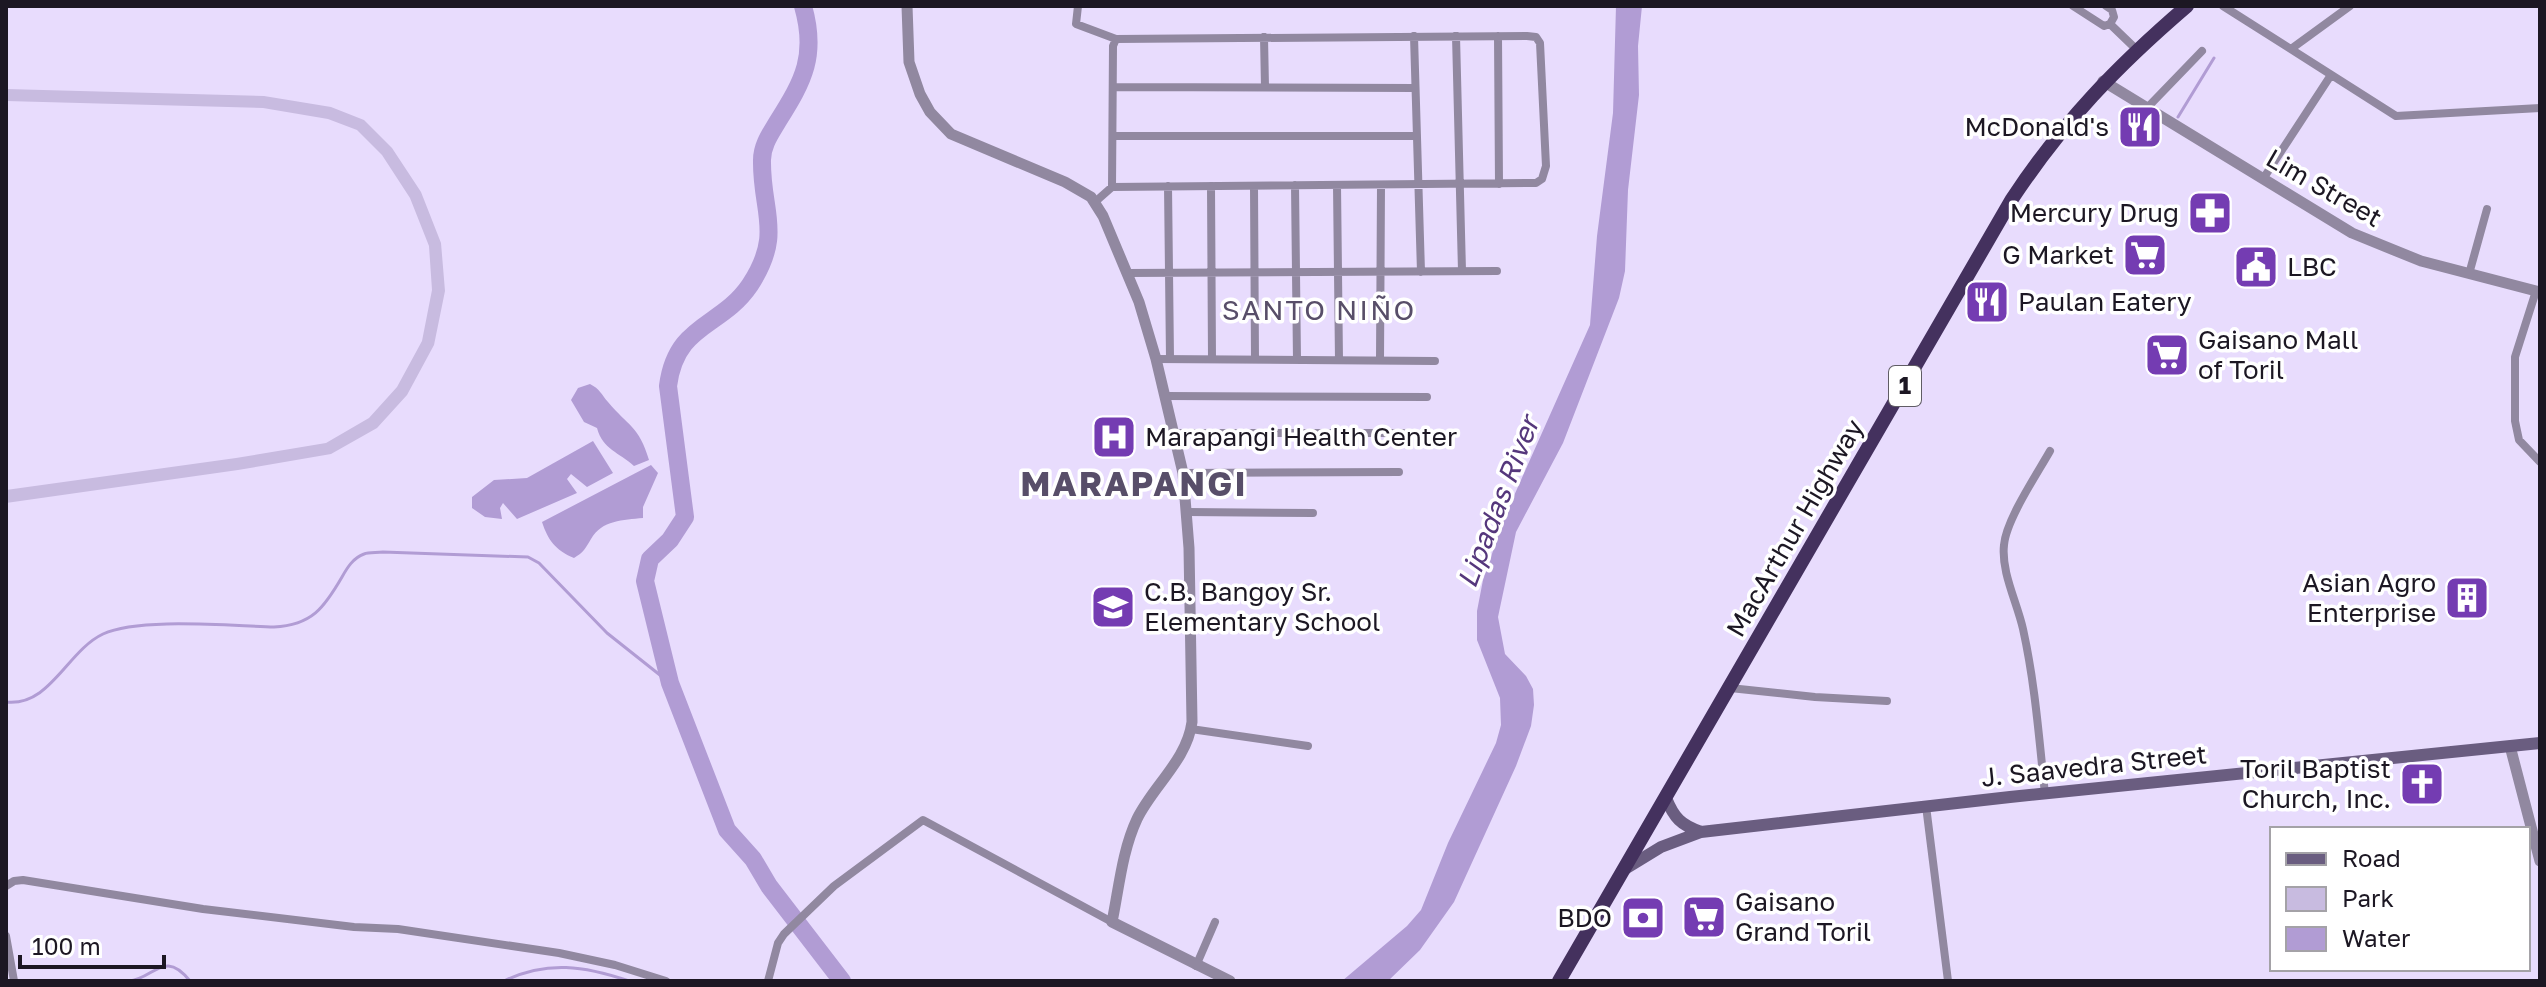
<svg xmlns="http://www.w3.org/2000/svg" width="2546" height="987" viewBox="0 0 2546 987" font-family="'Golos Text',sans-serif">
  <rect width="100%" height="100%" fill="#e8dcfd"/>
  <path fill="#c8bbe0" d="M 6,89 L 264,96 L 331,107 L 364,120 L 392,148 L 421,192 L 441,243 L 445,291 L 434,345 L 407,395 L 377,428 L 331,454 L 238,470 L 6,503 L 6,490 L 236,458 L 326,443 L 369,418 L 397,387 L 422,341 L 432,290 L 429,246 L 410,198 L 382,155 L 357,130 L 328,119 L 263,108 L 6,101 Z"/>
  <path fill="#b19cd4" d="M 1616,6 L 1642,6 L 1638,46 L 1639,95 L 1628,190 L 1625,271 L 1619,298 L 1563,443 L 1516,532 L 1498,617 L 1505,654 L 1526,676 L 1533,689 L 1534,705 L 1531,726 L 1516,766 L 1454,902 L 1420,950 L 1388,981 L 1342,981 L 1407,926 L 1421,910 L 1448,843 L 1496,743 L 1501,725 L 1500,698 L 1477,640 L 1477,611 L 1483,580 L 1505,516 L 1590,325 L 1597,236 L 1613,113 Z
    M 590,384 C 600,389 601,394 608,402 C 628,426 639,426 649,460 L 634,466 C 619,452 603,450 597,428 L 584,422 L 571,400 L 578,388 Z
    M 593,441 L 613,473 L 587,487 L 571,474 L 567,479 L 577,493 L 517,519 L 503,503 L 500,508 L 502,519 L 485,517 L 472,508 L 472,497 L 494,480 L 527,478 Z
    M 651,465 L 658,473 L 643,507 L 643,518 C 623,520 602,520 591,539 C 585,549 584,552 574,558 C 555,550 548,540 542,522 Z"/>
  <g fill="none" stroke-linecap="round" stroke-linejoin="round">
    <path stroke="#b19cd4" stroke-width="3" d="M 2178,117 L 2214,58
      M 6,702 C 50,707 67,651 103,634 C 139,617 231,626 274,627 C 312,625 324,608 342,577 C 347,568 353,558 364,554 C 369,552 377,553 383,552 L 528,557 L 539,563 L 607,633 L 670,683
      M 129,981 C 154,979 164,948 190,981
      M 504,981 C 547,960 585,966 629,981"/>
    <path stroke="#b19cd4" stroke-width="18" d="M 803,6 C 817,55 804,80 778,121 C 771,133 762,145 762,160 C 761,212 784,233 750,285 C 721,328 676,323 668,386 L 685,517 L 670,540 L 650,559 L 645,581 L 670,683 L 727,830 L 753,859 L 769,886 L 842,981"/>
    <path stroke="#9188a0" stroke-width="8" d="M 1078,6 L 1076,24 L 1116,39 L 1527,36 L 1536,37 L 1540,43 L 1546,166 L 1542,179 L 1536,183 L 1112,187 L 1095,202
      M 2073,6 L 2104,26 L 2110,24
      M 2106,6 L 2112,10 L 2114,17 L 2110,24 L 2137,50
      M 2223,6 L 2396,116 L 2540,108
      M 1414,36 L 1421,272
      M 1456,36 L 1462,271
      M 1498,36 L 1499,184
      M 1264,37 L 1265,87
      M 2291,49 L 2350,6
      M 1113,87 L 1415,88
      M 2146,109 L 2202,51
      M 1113,136 L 1417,136
      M 2263,179 L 2331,75
      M 1295,185 L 1297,360
      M 1337,185 L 1339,360
      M 1168,186 L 1170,358
      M 1211,186 L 1212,359
      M 1254,186 L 1255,359
      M 1112,187 L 1113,46 L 1116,39
      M 1128,273 L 1497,271
      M 2469,274 L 2487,209
      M 2536,291 L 2515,357 L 2515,421 L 2519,440 L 2540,462
      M 1156,359 L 1435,361
      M 1380,360 L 1381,185
      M 1166,396 L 1427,397
      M 1175,433 L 1403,433
      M 1183,473 L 1399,472
      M 1187,512 L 1313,513
      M 1730,688 L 1815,697 L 1887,701
      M 1191,729 L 1308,746
      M 2045,794 C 2039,738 2035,683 2023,629 C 2017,602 2001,572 2004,545 C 2006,520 2037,474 2050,451
      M 1926,806 L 1948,981
      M 6,886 L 14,881 L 23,880 L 203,909 L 354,927 L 398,929 L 559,953 L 615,965 L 666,981
      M 6,936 L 14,981
      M 1196,966 L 1215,922
      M 768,981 L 778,943 L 784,934 L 834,886 L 923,820 L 1112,922"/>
    <path stroke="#9188a0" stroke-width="11" d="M 907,6 L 909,62 L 920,94 L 930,112 L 951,134 L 1065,182 L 1091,197 L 1103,216 L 1139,302 L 1156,359 L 1183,473 L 1189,548 L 1192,722 C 1187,760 1153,786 1137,819 C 1122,851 1119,888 1112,922 L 1230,981
      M 2103,81 L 2352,233 L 2421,261 L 2540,292
      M 2510,746 L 2540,861"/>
    <path stroke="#6a5d80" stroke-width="12" d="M 1666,798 C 1674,818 1681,825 1701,832
      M 1625,869 L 1661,847 L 1701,832 L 2010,797 L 2540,743"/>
    <path stroke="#44315e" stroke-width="14" d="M 1559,981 L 2012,199 C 2063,122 2117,66 2187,6"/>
  </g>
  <defs>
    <g id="restaurant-square" transform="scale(2.3)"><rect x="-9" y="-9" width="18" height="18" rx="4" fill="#743cb2" stroke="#fff"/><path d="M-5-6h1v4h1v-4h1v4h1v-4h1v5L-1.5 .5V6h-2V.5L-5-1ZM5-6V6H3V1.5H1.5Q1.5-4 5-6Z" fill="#fff"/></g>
    <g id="pharmacy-square" transform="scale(2.3)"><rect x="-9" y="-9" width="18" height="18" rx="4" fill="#743cb2" stroke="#fff"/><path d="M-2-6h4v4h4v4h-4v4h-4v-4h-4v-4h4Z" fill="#fff"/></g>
    <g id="supermarket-square" transform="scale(2.3)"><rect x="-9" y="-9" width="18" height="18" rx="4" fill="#743cb2" stroke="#fff"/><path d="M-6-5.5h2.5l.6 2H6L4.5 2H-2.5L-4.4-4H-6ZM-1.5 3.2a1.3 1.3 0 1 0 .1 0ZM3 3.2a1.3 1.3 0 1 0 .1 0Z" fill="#fff"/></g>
    <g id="civic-square" transform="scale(2.3)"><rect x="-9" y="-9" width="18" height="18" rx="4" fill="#743cb2" stroke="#fff"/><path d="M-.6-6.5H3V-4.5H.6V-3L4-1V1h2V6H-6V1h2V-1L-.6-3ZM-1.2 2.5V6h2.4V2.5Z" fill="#fff"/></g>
    <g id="hospital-square" transform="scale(2.3)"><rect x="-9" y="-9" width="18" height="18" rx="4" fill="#743cb2" stroke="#fff"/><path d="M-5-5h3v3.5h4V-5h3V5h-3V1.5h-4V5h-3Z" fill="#fff"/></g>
    <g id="building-square" transform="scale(2.3)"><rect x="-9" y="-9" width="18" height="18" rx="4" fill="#743cb2" stroke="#fff"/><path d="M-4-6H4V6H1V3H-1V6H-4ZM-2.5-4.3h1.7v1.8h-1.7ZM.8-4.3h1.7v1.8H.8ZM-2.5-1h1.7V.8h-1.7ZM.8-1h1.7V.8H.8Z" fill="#fff"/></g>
    <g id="school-square" transform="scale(2.3)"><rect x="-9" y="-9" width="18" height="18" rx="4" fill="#743cb2" stroke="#fff"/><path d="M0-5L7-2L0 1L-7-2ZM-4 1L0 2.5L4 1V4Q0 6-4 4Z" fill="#fff"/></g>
    <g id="church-square" transform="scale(2.3)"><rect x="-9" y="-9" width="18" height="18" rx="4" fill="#743cb2" stroke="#fff"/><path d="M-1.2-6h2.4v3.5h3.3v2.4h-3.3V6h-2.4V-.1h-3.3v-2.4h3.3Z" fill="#fff"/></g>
    <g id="bank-square" transform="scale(2.3)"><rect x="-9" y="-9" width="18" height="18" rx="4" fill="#743cb2" stroke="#fff"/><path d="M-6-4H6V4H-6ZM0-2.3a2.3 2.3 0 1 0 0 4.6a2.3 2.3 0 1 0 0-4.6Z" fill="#fff"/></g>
  </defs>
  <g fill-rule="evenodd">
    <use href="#restaurant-square" x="2140" y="127"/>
    <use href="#pharmacy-square" x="2210" y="213"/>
    <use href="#supermarket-square" x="2145" y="255"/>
    <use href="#civic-square" x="2256" y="267"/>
    <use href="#restaurant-square" x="1987" y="302"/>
    <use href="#supermarket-square" x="2167" y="355"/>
    <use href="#hospital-square" x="1114" y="437"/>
    <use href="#building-square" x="2467" y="598"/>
    <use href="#school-square" x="1113" y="607"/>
    <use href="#church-square" x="2422" y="784"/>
    <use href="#supermarket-square" x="1704" y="917"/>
    <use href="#bank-square" x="1643" y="918"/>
  </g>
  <g text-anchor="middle" stroke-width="7" stroke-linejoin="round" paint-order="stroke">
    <rect fill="#fff" stroke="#605d65" stroke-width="2" x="1889" y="366" width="32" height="40" rx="6"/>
    <g font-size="24" font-weight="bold" fill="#1c1723">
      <text x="1905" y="394">1</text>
    </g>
    <g font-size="26" fill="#1c1723" stroke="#fff" text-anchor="end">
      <text x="2109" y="136">McDonald's</text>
      <text x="2179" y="222">Mercury Drug</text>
      <text x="2114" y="264">G Market</text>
      <text x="2287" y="276" text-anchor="start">LBC</text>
      <text x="2018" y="311" text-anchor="start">Paulan Eatery</text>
      <text x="2198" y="349" text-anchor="start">Gaisano Mall<tspan x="2198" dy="30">of Toril</tspan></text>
      <text x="1145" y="446" text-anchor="start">Marapangi Health Center</text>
      <text x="2436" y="592">Asian Agro<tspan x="2436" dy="30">Enterprise</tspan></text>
      <text x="1144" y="601" text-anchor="start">C.B. Bangoy Sr.<tspan x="1144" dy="30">Elementary School</tspan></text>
      <text x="2391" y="778">Toril Baptist<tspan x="2391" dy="30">Church, Inc.</tspan></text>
      <text x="1735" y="911" text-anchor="start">Gaisano<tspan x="1735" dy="30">Grand Toril</tspan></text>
      <text x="1612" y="927">BDO</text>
    </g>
    <g font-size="26" fill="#1c1723" stroke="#fff">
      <text transform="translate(2324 188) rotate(30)" y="9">Lim Street</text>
      <text transform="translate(1795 528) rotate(-60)" y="9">MacArthur Highway</text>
      <text transform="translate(2094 766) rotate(-6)" y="9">J. Saavedra Street</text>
    </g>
    <g font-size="28" letter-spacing="2" fill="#584e69" stroke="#fff">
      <text x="1319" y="320">SANTO NIÑO</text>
    </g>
    <g font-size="28" font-style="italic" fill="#55377c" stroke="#fff">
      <text transform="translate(1498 502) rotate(-69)" y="10">Lipadas River</text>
    </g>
    <g font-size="34" font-weight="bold" letter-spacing="2" fill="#584e69" stroke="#fff">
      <text x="1134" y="496">MARAPANGI</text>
    </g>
  </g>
  <rect width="2546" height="987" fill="none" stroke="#1c1723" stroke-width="16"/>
  <rect x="2270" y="827" width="260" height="144" fill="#ffffff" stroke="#a4a2a7" stroke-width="2"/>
  <rect x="2286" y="853" width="40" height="12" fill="#6a5d80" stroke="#a4a2a7" stroke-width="2"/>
  <text x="2342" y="867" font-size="24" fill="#1c1723">Road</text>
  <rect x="2286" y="887" width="40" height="24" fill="#c8bbe0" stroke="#a4a2a7" stroke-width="2"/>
  <text x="2342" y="907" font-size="24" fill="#1c1723">Park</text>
  <rect x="2286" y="927" width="40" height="24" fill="#b19cd4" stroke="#a4a2a7" stroke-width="2"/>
  <text x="2342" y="947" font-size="24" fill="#1c1723">Water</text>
  <path d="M20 955v12h144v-12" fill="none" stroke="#1c1723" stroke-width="4"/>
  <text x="32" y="955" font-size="24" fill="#1c1723" stroke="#ffffff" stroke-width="6" paint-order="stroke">100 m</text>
</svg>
